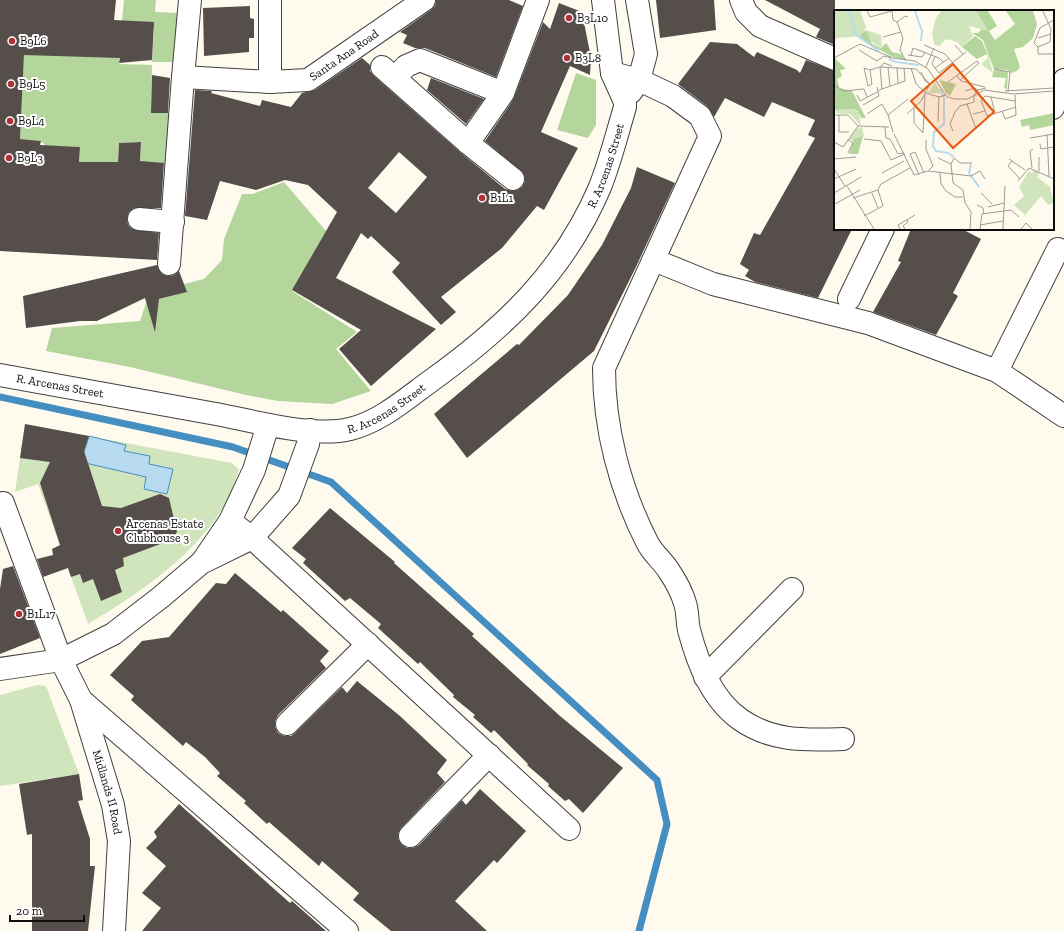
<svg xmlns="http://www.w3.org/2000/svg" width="1064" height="931" viewBox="0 0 1064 931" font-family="'Zilla Slab',serif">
  <rect width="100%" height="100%" fill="#fefbee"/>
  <path fill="#d0e5bb" d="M 25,424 L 232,463 L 239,470 C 235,480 233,491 228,499 C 197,555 141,592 88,624 L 38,484 L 15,492 Z
    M 37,685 L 46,686 L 79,774 L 0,786 L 0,695 Z"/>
  <path fill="#b4d59b" d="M 124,0 L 156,0 L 155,12 L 181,13 L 176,62 L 152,62 L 154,29 L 138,28 L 122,21 Z
    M 24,54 L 120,57 L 119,64 L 152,65 L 151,113 L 175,113 L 169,164 L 140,162 L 141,142 L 119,143 L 118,162 L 110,162 L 109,181 L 78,180 L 80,147 L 46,146 L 41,141 L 20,139 Z
    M 576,73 L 596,80 L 596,125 L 588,138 L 557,130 Z
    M 284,182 L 326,231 L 292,291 L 357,332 L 336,349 L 371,391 L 332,404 L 278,401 L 246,395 L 130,367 L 46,351 L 52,328 L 140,321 L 146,303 L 186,292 L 184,284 L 204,279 L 222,260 L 224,239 L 242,194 L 253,194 Z"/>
  <path fill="#b7daf1" stroke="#448ec2" d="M 89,436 L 126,445 L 124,451 L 150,456 L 149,464 L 173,469 L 167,494 L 144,489 L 146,477 L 81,462 Z"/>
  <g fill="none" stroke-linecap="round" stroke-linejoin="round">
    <path stroke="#448ec2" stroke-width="7" d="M 0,397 L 233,447 L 331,482 L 657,780 L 667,824 L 639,931"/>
  </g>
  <path fill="#554e4a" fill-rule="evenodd" d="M 0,0 L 116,0 L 114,20 L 154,22 L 152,60 L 119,63 L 120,58 L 24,55 L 20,139 L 41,141 L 40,145 L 80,147 L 79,162 L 118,162 L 119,143 L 141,142 L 140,161 L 164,163 L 161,208 L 134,208 L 129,212 L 127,218 L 128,225 L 132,229 L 159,233 L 157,260 L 0,251 Z
    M 436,0 L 509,0 L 523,6 L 496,77 L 425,48 L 415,48 L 403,43 L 407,35 L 400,32 L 431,10 L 435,6 Z
    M 656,0 L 714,0 L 716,30 L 660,38 Z
    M 765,0 L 835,0 L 835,45 L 816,37 L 820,29 Z
    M 559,3 L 582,12 L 591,58 L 590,75 L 570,66 L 541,132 L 578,148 L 544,210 L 537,206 L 502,248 L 441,297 L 456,312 L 441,325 L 392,272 L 400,263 L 371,236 L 368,239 L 361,233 L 336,278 L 436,329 L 371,386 L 339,349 L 361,330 L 292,290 L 337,212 L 308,185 L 285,180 L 256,190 L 220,181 L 207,220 L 185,216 L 195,90 L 212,91 L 211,93 L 260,106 L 262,100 L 291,107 L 302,93 L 315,90 L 362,58 L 370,65 L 370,71 L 374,76 L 460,152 L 505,189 L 512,191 L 518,190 L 522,187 L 525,181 L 524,174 L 485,141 L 513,100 L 543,22 L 550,29 ZM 399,152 L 427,177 L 396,213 L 368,188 Z
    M 250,6 L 250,18 L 254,19 L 254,38 L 249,38 L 249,52 L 204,56 L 203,8 Z
    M 710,42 L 737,44 L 754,57 L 757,52 L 797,70 L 800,73 L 806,60 L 835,71 L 835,229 L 852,229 L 818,298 L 755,282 L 745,276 L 749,270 L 740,264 L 754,233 L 760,235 L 815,138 L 808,135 L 815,120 L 772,102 L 764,117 L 725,98 L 714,117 L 707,106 L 678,84 Z
    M 152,75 L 170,78 L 168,113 L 151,113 Z
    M 431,78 L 484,99 L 466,124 L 427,90 Z
    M 637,167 L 675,183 L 635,269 L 594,351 L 467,458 L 434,414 L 517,344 L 519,345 L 568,295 L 602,245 L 631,188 Z
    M 911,229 L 962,229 L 981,239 L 953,293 L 958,296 L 936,335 L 873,312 L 901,262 L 898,261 Z
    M 157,265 L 162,274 L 168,276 L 174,275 L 179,271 L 187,292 L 159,299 L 155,332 L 145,298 L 97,321 L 80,321 L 26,328 L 23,296 Z
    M 25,424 L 89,436 L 84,451 L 102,506 L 121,508 L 160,494 L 169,498 L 177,532 L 171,540 L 123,558 L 124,566 L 115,570 L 122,592 L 101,601 L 93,579 L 83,583 L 80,574 L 71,577 L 68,568 L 43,577 L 37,559 L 53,555 L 52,549 L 60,545 L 40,483 L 50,462 L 20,458 Z
    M 330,508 L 395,562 L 394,563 L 474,634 L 472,636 L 560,716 L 623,768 L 583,813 L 569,799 L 565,801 L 548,786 L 549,784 L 527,765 L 528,764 L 494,730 L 491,733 L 473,717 L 475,715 L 453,697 L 454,695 L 420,662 L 418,664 L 378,628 L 381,624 L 350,598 L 345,601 L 303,563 L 306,559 L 292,548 Z
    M 13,566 L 40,638 L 0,654 L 0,589 L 3,569 Z
    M 235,573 L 281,612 L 283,610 L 329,651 L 320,661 L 326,668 L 278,715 L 275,721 L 275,727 L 278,733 L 284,736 L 291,736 L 295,733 L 342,687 L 347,693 L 357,681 L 400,716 L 447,760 L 437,773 L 445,782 L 401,828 L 398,833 L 398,839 L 402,845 L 407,848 L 413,848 L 419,845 L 462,800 L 466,805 L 480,789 L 526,831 L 497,863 L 494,860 L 455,901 L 487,931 L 391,931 L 353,900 L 359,893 L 322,861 L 319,866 L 269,822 L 267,824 L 244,803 L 246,801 L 217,776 L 220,773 L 205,757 L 186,742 L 183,746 L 131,700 L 134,696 L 110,675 L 142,641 L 169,637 L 216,583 L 226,584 Z
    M 79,774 L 83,800 L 78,801 L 90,839 L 90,866 L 95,866 L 88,931 L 32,931 L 32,834 L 27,835 L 19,784 Z
    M 179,804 L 290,903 L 292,901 L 326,931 L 142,931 L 161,908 L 142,893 L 166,866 L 146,848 L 157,837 L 154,832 Z"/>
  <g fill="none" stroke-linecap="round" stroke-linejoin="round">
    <g stroke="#404040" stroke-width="24">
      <g id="street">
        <path d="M 741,0 L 746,12 L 760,26 L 835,59"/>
        <path d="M 382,67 L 468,143 L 513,179"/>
        <path d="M 612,73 L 639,80 L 673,96 L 700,116 L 710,136 L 604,368 C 604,428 620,489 647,542 C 652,553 663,561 669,571 C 675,580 682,593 685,603 C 688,612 687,622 689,630 C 698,664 712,700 741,720 C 773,742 806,740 843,739"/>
        <path id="s1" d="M 183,77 L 270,82 L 308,80 L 424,0"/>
        <path d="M 395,78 L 406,66 L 420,60 L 503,93"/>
        <path d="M 270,82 L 270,0"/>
        <path d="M 631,92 L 639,80 L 646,54 L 637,0"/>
        <path d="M 1053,108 L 1064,80"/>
        <path d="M 468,143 L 503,93 L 538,0"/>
        <path d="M 139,219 L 173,222"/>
        <path d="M 654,260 L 713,284 L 868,323 L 997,371 L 1064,416"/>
        <path d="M 169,264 L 183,77 L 190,0"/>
        <path d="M 849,299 L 883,229"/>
        <path d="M 997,371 L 1058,249"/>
        <path id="s2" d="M 0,375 C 72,388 144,401 216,414 C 253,421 314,438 350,429 C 380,422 407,398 432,380 C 504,328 564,272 600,187 C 610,162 617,134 625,107 L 625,102 L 612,73 L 603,0"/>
        <path id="s3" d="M 3,503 L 61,660 L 81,700 L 113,805 L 119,841 L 114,931"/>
        <path d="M 230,521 L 252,538 L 569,829"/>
        <path d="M 202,562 L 230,521 L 254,470 L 268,425"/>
        <path d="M 0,669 L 61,660 L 113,634 L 161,597 L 201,563 L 252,538 L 289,496 L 308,444 L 310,430"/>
        <path d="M 705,677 L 792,589"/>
        <path d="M 81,700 L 347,931"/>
        <path d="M 287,724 L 368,644"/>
        <path d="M 410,836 L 489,755"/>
      </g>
    </g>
    <use href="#street" stroke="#fff" stroke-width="22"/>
  </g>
  <g fill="#b13035" stroke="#fff" stroke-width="1.5">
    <circle cx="569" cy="18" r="4"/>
    <circle cx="12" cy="41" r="4"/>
    <circle cx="567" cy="58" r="4"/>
    <circle cx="11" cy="84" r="4"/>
    <circle cx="10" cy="121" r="4"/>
    <circle cx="9" cy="158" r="4"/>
    <circle cx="482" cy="198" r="4"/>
    <circle cx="118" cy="531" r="4"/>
    <circle cx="19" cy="614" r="4"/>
  </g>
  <g text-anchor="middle" stroke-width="4" stroke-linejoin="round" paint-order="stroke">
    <g font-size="12" fill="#0d0d0d" stroke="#fff" text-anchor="start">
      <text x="577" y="22">B3L10</text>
      <text x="20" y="45">B9L6</text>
      <text x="575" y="62">B3L8</text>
      <text x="19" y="88">B9L5</text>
      <text x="18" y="125">B9L4</text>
      <text x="17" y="162">B9L3</text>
      <text x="490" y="202">B1L1</text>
      <text x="126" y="528">Arcenas Estate<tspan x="126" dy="14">Clubhouse 3</tspan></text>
      <text x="27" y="618">B1L17</text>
    </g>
    <g font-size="12" fill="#0d0d0d" stroke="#fff">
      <text dy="4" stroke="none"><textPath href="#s1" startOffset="169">Santa Ana Road</textPath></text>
      <text dy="4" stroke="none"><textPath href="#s2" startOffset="733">R. Arcenas Street</textPath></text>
      <text dy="4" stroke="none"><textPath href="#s2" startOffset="61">R. Arcenas Street</textPath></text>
      <text dy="4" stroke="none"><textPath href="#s2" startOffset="397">R. Arcenas Street</textPath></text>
      <text dy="4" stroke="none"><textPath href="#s3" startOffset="308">Midlands II Road</textPath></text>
    </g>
  </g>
  <g transform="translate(834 10)">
    <rect width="220" height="220" fill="#fefbee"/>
    <path d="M 0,1 L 26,1 L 32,17 L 28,26 L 3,28 L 0,31 ZM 107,1 L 142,1 L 154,21 L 135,16 L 139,26 L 128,37 L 123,32 L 112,29 L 105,36 L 101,35 L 98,25 L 101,10 ZM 32,20 L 47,25 L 48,38 L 36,31 ZM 148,31 L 154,44 L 159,63 L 147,54 L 154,48 ZM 101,72 L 107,83 L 94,83 ZM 18,99 L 25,102 L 27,116 L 16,104 L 2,103 L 2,100 ZM 28,117 L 30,126 L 18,131 L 15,129 L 23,118 ZM 200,160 L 206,162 L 203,167 L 216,177 L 220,193 L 214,195 L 207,186 L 191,205 L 180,195 L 190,186 L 185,177 L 195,161 L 198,163 Z" fill="#d0e5bb"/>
    <path d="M 142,1 L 154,1 L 163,16 L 155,21 L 161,30 L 181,14 L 172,1 L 199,1 L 203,14 L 199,28 L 189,37 L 180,39 L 186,57 L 183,61 L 177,63 L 174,60 L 160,59 L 149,30 L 138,23 L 144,23 L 148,19 L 154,21 ZM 32,20 L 38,34 L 47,38 L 52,33 L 58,42 L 67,44 L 71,50 L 59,47 L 29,31 L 26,26 ZM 141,26 L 148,31 L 153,44 L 143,49 L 128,37 ZM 1,48 L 12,59 L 6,60 L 8,66 L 3,69 L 5,78 L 18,81 L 32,108 L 27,108 L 24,101 L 19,99 L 0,100 ZM 160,60 L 174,61 L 173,80 L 170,77 L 172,68 L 158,67 ZM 105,70 L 122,74 L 116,86 L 112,83 ZM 220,103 L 220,115 L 196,120 L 195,115 L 188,117 L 186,110 ZM 29,126 L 24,144 L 15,144 L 20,129 Z" fill="#b4d59b"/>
    <path fill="none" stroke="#b7daf1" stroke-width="2" d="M 16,1 L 22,25 L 45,41M 81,1 L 88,21 L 87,31M 55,49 L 62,52 L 85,55M 106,79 L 110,88 L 110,114 L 100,122 L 99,136 L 102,141 L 114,143 L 120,147M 137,154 L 135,163 L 145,177"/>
    <path fill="none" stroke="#9e9c94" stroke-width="1" d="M 33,1 L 36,7 L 58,1M 58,1 L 59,10 L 63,12M 49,27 L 67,22M 204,28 L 217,24M 90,35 L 111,44 L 118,52M 121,35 L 129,44M 204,37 L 216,32 L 217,19 L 209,1M 204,37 L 200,33 L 206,18 L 220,10M 204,37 L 204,44 L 220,44M 25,40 L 43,51 L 50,46 L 57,48M 74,45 L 88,47 L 91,42M 77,45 L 79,38 L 105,48 L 109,52M 101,46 L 98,54 L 105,63 L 132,42M 0,48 L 26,34 L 59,48 L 81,51 L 94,59 L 113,87 L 121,89 L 134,89 L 150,80 L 179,84 L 220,81M 72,51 L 66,40 L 69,28 L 63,12 L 71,6 L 74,7M 46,57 L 48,79M 47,57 L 50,53 L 58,56M 54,57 L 56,76M 63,57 L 64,73M 92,57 L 100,38M 77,58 L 82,74 L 92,83 L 105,87 L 112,85M 101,58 L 115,48M 160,59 L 176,62 L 174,82M 36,60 L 38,74 L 34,76 L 30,58 L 36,60 L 46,57 L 82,59 L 96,74M 87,62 L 91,71 L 96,74M 123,66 L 127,71 L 151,77M 114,72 L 143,51 L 145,53 L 126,70M 0,75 L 10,81 L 30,79 L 33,87M 45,80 L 71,71 L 70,58M 131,81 L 141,78 L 145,81M 171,81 L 220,78M 23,85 L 26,91 L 45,81M 139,86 L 144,80 L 152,78M 157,87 L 161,104M 181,91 L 151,86 L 147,90 L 153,106 L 182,97M 133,94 L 142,119M 29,95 L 45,86 L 43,77M 80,98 L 80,113 L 89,123 L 91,85M 168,101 L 171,109 L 182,105 L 181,85M 33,104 L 48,94 L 54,105 L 59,122M 73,104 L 87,91 L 96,74M 139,104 L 151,101M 0,105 L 14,105 L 24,116 L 55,117M 5,105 L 5,122 L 15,122M 54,105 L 74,89M 104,112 L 105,86M 51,117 L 52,128 L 56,129 L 64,144 L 70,143M 119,121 L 116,114 L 121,102 L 126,96 L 140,92 L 140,85M 60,124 L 80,165 L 94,161M 213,124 L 215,166M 196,128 L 220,124M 30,129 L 47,131 L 57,150 L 71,144M 14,130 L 19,133 L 14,143M 92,130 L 92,139 L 99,156 L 94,161M 0,132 L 9,137 L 24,116M 206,134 L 207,139 L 220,137M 205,147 L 205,161M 104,148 L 117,154M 0,149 L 22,147M 175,149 L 191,160M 178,151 L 174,156 L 186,169M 198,158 L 196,141 L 199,139M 0,159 L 11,176M 94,161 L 137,166 L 146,161 L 151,169M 48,163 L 70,151M 106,163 L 107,174 L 112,181 L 121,187 L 129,187M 85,165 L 76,144 L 81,142 L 90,163M 0,169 L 22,159M 184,171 L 195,158 L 220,169M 13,176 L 40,219M 0,183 L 27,167M 38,183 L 44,198M 147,183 L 158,194M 19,188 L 44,180 L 47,174 L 76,158M 1,194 L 26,180M 143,195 L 149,198 L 150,204M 154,197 L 170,193M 30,206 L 49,196 L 44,180M 146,215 L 169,211M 66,219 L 64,215 L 81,205M 71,219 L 69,216 L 74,212 L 73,210M 136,219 L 137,202 L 131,193 L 129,180 L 119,173 L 117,154 L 120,148 L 126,153 L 138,153M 146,219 L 148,204 L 177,200 L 185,207M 169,219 L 171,176M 187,219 L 192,213 L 198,219"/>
    <path fill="#e8590c" fill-opacity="0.15" stroke="#e8590c" stroke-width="2" d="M 119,54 L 160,102 L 119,138 L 77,91 Z"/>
    <rect width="220" height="220" fill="none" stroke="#0d0d0d" stroke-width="2"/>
  </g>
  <path d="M10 915v6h74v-6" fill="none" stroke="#0d0d0d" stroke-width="2"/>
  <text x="16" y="915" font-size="12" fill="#0d0d0d" stroke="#ffffff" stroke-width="3" paint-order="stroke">20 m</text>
</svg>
